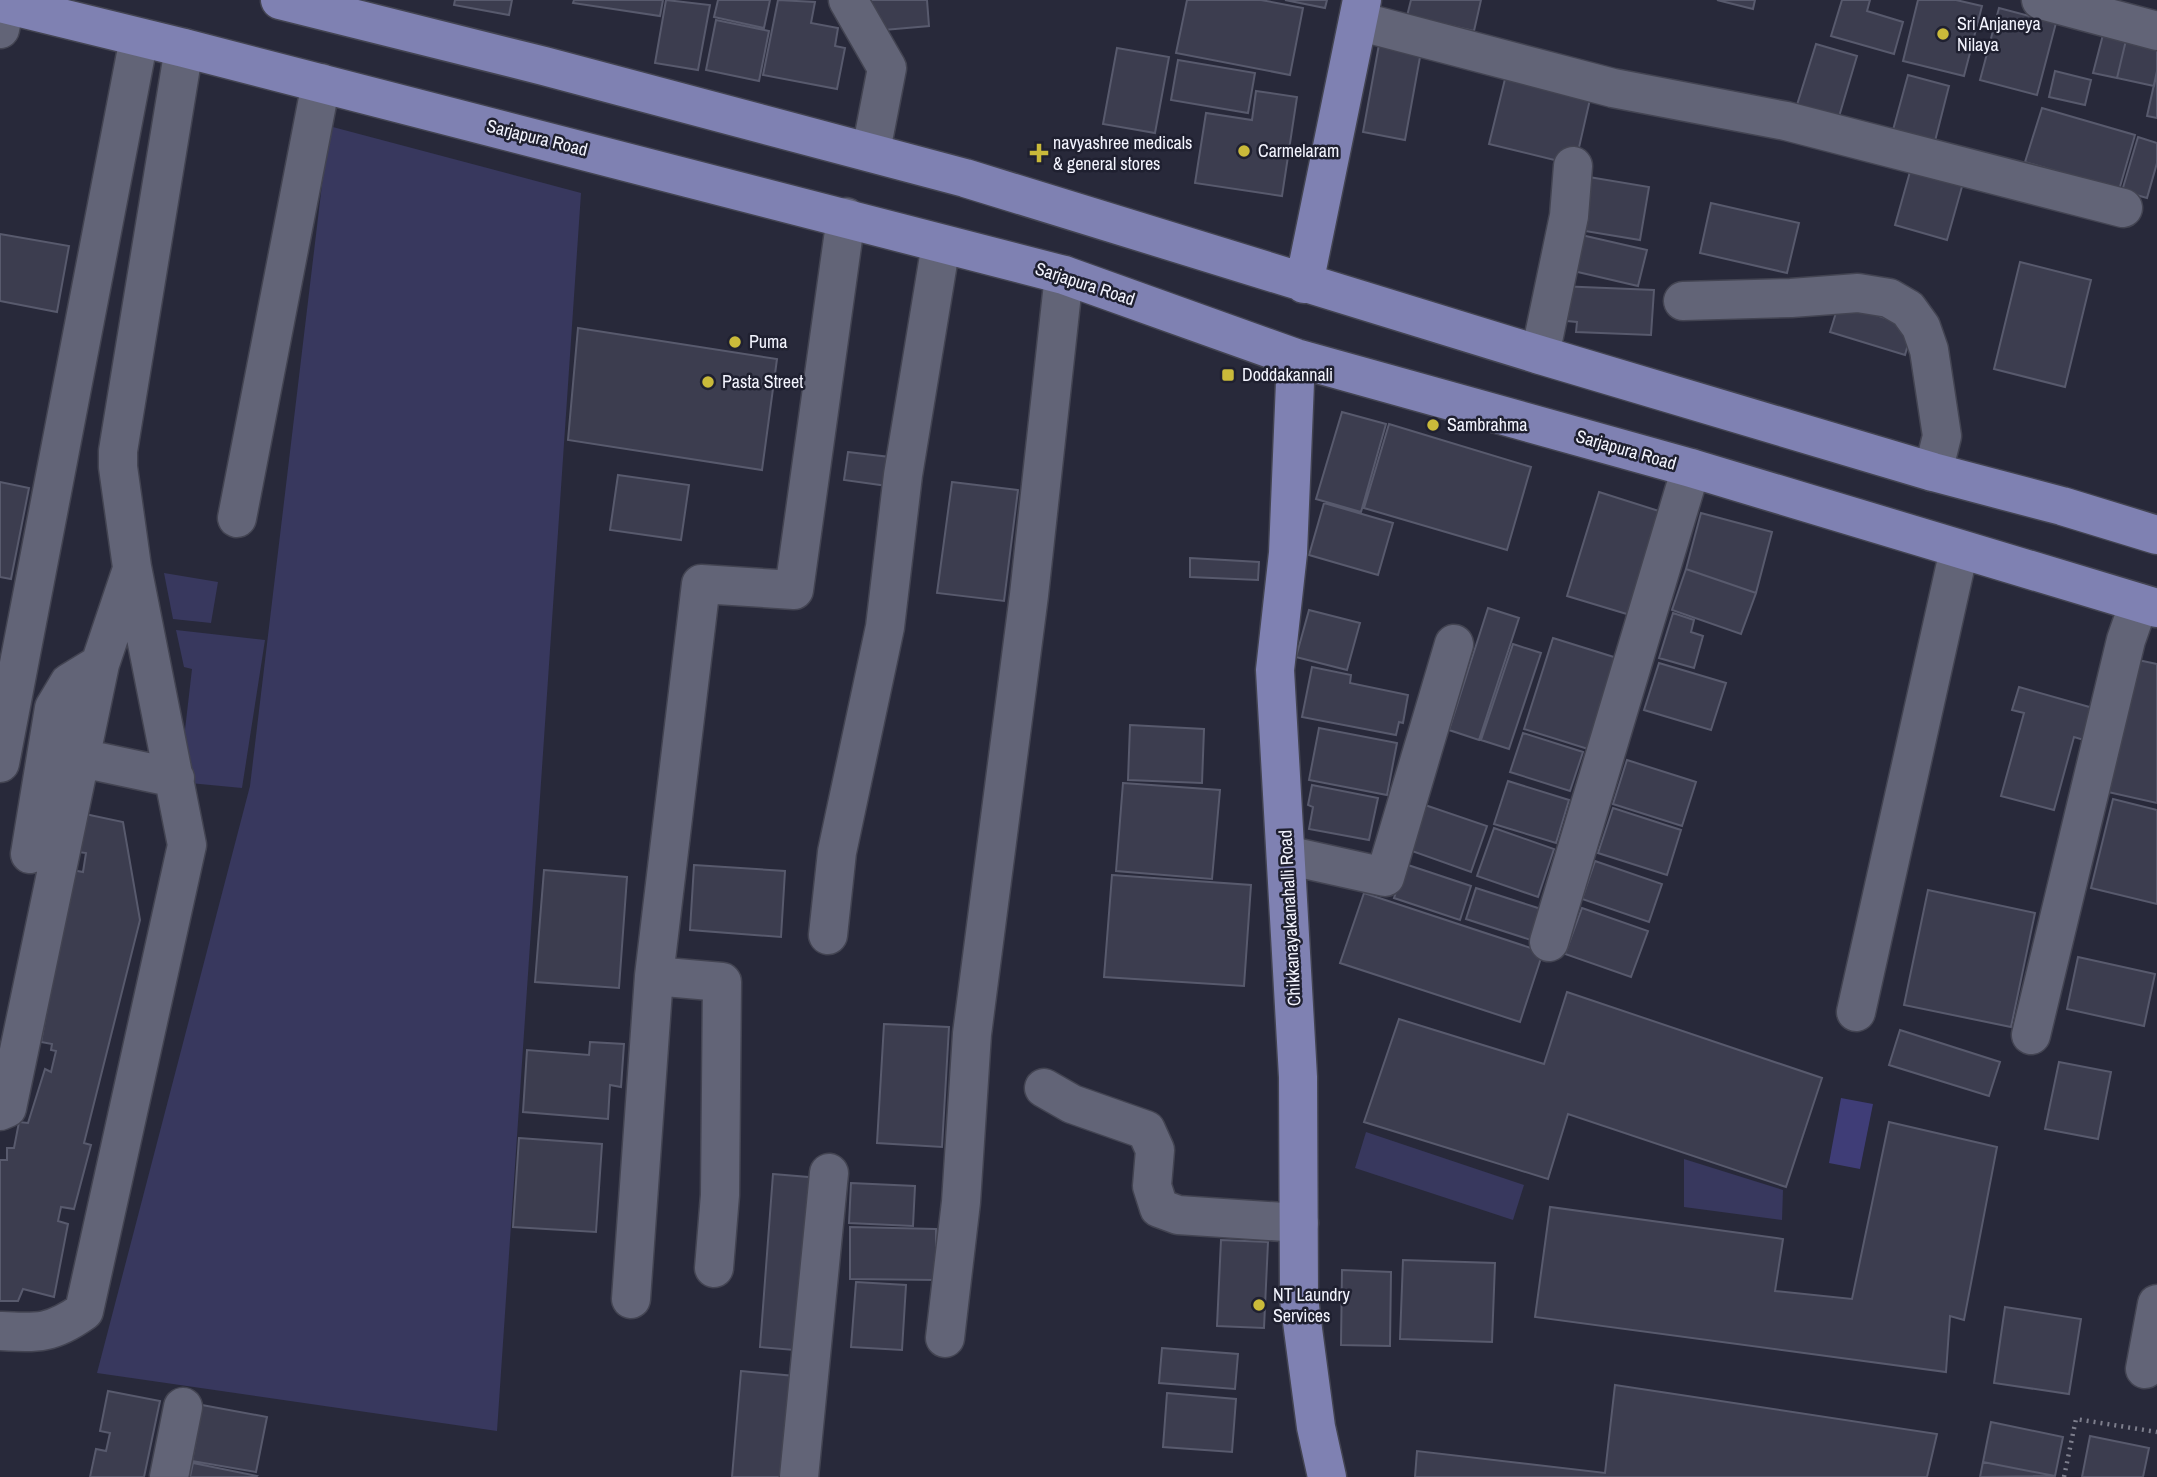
<svg xmlns="http://www.w3.org/2000/svg" width="2157" height="1477" viewBox="0 0 2157 1477" font-family="'Archivo Narrow',sans-serif">
  <rect width="100%" height="100%" fill="#28293a"/>
  <path fill="#38385e" d="M 329,126 L 581,193 L 497,1431 L 97,1373 L 250,786 Z
    M 164,573 L 218,582 L 211,623 L 173,619 Z
    M 176,630 L 265,640 L 242,788 L 179,782 L 192,669 L 184,667 Z
    M 1366,1132 L 1524,1185 L 1513,1220 L 1355,1168 Z
    M 1684,1159 L 1783,1190 L 1782,1220 L 1684,1207 Z"/>
  <path fill="#3f3d77" d="M 1841,1098 L 1873,1104 L 1860,1169 L 1829,1163 Z"/>
  <path fill="#3c3d4f" stroke="#585a6d" stroke-width="2" d="M 455,0 L 512,0 L 509,15 L 454,5 Z
    M 574,0 L 663,0 L 660,16 L 573,3 Z
    M 666,0 L 710,5 L 698,70 L 655,63 Z
    M 718,0 L 770,0 L 764,28 L 714,17 Z
    M 778,0 L 815,2 L 811,23 L 838,28 L 835,46 L 845,48 L 837,89 L 763,75 Z
    M 863,0 L 927,0 L 929,26 L 884,30 Z
    M 1187,0 L 1261,0 L 1303,8 L 1290,75 L 1176,53 Z
    M 1285,0 L 1327,0 L 1325,8 Z
    M 1411,0 L 1481,0 L 1474,31 L 1407,16 Z
    M 1717,0 L 1755,0 L 1753,9 Z
    M 1842,0 L 1870,0 L 1867,11 L 1903,22 L 1894,54 L 1831,36 Z
    M 1918,0 L 1956,0 L 1982,6 L 1964,76 L 1903,61 Z
    M 1999,8 L 2056,23 L 2037,95 L 1980,80 Z
    M 716,20 L 769,31 L 759,81 L 706,70 Z
    M 2104,31 L 2127,36 L 2117,78 L 2093,73 Z
    M 2127,36 L 2157,43 L 2157,71 L 2154,86 L 2117,78 Z
    M 1380,39 L 1422,46 L 1405,140 L 1363,132 Z
    M 1816,44 L 1857,56 L 1838,120 L 1796,108 Z
    M 1117,48 L 1169,57 L 1155,133 L 1103,124 Z
    M 1178,60 L 1255,73 L 1248,113 L 1171,100 Z
    M 2055,71 L 2091,80 L 2085,105 L 2049,97 Z
    M 2157,71 L 2157,118 L 2147,116 Z
    M 1506,75 L 1591,95 L 1575,165 L 1489,144 Z
    M 1908,75 L 1949,86 L 1935,141 L 1893,130 Z
    M 1256,91 L 1297,97 L 1282,196 L 1195,183 L 1206,113 L 1252,120 Z
    M 2042,108 L 2135,135 L 2119,190 L 2025,162 Z
    M 2138,137 L 2157,143 L 2157,163 L 2147,198 L 2122,191 Z
    M 1913,161 L 1965,176 L 1947,240 L 1895,225 Z
    M 1583,176 L 1649,187 L 1640,240 L 1573,229 Z
    M 1711,203 L 1799,223 L 1787,273 L 1700,253 Z
    M 0,234 L 69,246 L 57,312 L 0,301 Z
    M 1577,234 L 1647,250 L 1638,286 L 1569,270 Z
    M 2020,262 L 2091,280 L 2065,387 L 1994,369 Z
    M 1558,286 L 1654,290 L 1651,335 L 1576,332 L 1577,322 L 1556,320 Z
    M 1839,303 L 1913,327 L 1905,355 L 1830,332 Z
    M 578,328 L 777,359 L 762,470 L 568,440 Z
    M 1342,412 L 1386,424 L 1361,512 L 1316,499 Z
    M 1389,424 L 1531,467 L 1507,550 L 1364,508 Z
    M 848,452 L 898,458 L 895,487 L 844,480 Z
    M 618,475 L 689,485 L 681,540 L 610,530 Z
    M 0,482 L 29,488 L 11,579 L 0,577 Z
    M 952,482 L 1018,490 L 1004,601 L 937,593 Z
    M 1599,492 L 1662,512 L 1630,615 L 1567,596 Z
    M 1324,503 L 1393,523 L 1378,575 L 1309,555 Z
    M 1701,513 L 1772,532 L 1756,593 L 1686,569 Z
    M 1190,558 L 1259,562 L 1258,580 L 1190,577 Z
    M 1686,569 L 1756,593 L 1741,634 L 1672,610 Z
    M 1488,608 L 1519,618 L 1479,740 L 1449,730 Z
    M 1309,610 L 1360,623 L 1347,670 L 1296,657 Z
    M 1673,613 L 1694,620 L 1691,632 L 1703,636 L 1694,668 L 1659,658 Z
    M 1553,638 L 1617,658 L 1588,749 L 1524,729 Z
    M 1513,644 L 1541,653 L 1509,749 L 1481,740 Z
    M 2138,660 L 2157,664 L 2157,803 L 2108,792 Z
    M 1659,663 L 1726,683 L 1711,730 L 1644,710 Z
    M 1312,667 L 1351,675 L 1350,683 L 1408,695 L 1403,723 L 1399,722 L 1396,735 L 1302,717 Z
    M 2019,687 L 2093,708 L 2084,740 L 2074,737 L 2054,810 L 2001,796 L 2024,713 L 2012,710 Z
    M 1130,725 L 1204,729 L 1202,783 L 1128,780 Z
    M 1319,728 L 1397,743 L 1387,795 L 1309,780 Z
    M 1523,733 L 1583,752 L 1570,791 L 1510,772 Z
    M 1627,760 L 1696,782 L 1682,826 L 1613,804 Z
    M 1508,781 L 1569,800 L 1556,843 L 1494,824 Z
    M 1123,783 L 1220,790 L 1212,879 L 1116,871 Z
    M 1312,785 L 1378,798 L 1369,840 L 1309,829 L 1313,807 L 1308,805 Z
    M 2113,799 L 2157,810 L 2157,904 L 2091,888 Z
    M 1425,805 L 1487,826 L 1471,872 L 1409,850 Z
    M 1613,808 L 1681,830 L 1667,875 L 1598,853 Z
    M 85,814 L 123,822 L 140,920 L 84,1143 L 91,1145 L 74,1209 L 61,1207 L 58,1221 L 68,1224 L 54,1297 L 23,1289 L 18,1301 L 0,1301 L 0,1160 L 7,1160 L 7,1148 L 14,1148 L 19,1122 L 28,1123 L 45,1069 L 51,1072 L 56,1051 L 51,1050 L 52,1044 L 41,1042 L 72,870 L 83,872 L 86,853 L 78,852 Z
    M 1494,828 L 1554,849 L 1538,897 L 1477,876 Z
    M 1595,861 L 1662,884 L 1649,922 L 1582,899 Z
    M 1405,864 L 1471,886 L 1460,920 L 1394,898 Z
    M 694,865 L 785,871 L 781,937 L 690,930 Z
    M 544,870 L 627,877 L 619,988 L 535,982 Z
    M 1112,875 L 1251,885 L 1244,986 L 1104,977 Z
    M 1476,888 L 1541,909 L 1531,940 L 1466,919 Z
    M 1928,890 L 2035,913 L 2011,1027 L 1904,1005 Z
    M 1364,893 L 1543,952 L 1520,1022 L 1340,963 Z
    M 1582,908 L 1648,931 L 1631,977 L 1565,954 Z
    M 2078,957 L 2155,974 L 2144,1026 L 2067,1009 Z
    M 1567,992 L 1822,1078 L 1786,1187 L 1568,1114 L 1548,1179 L 1364,1122 L 1399,1019 L 1544,1064 Z
    M 884,1024 L 949,1027 L 942,1147 L 877,1143 Z
    M 1900,1030 L 2000,1062 L 1989,1096 L 1889,1065 Z
    M 590,1042 L 624,1044 L 621,1087 L 610,1085 L 608,1119 L 523,1112 L 527,1050 L 589,1055 Z
    M 2059,1062 L 2111,1072 L 2098,1139 L 2045,1129 Z
    M 1889,1122 L 1997,1147 L 1964,1320 L 1950,1316 L 1946,1372 L 1535,1317 L 1550,1207 L 1783,1239 L 1775,1291 L 1852,1299 Z
    M 519,1138 L 602,1144 L 596,1232 L 513,1227 Z
    M 773,1174 L 820,1178 L 806,1351 L 760,1347 Z
    M 851,1183 L 915,1186 L 913,1226 L 849,1223 Z
    M 850,1227 L 936,1229 L 936,1280 L 850,1279 Z
    M 1221,1240 L 1268,1242 L 1264,1328 L 1217,1326 Z
    M 1403,1260 L 1495,1263 L 1492,1342 L 1400,1339 Z
    M 1342,1270 L 1391,1272 L 1390,1346 L 1341,1345 Z
    M 856,1282 L 906,1285 L 902,1350 L 851,1347 Z
    M 2005,1307 L 2081,1319 L 2069,1394 L 1994,1383 Z
    M 1162,1348 L 1238,1354 L 1235,1389 L 1159,1383 Z
    M 741,1371 L 795,1376 L 786,1477 L 732,1477 Z
    M 1615,1385 L 1937,1434 L 1927,1477 L 1415,1477 L 1417,1451 L 1605,1473 Z
    M 108,1391 L 160,1401 L 144,1477 L 90,1477 L 96,1449 L 106,1451 L 110,1433 L 100,1431 Z
    M 1167,1393 L 1236,1399 L 1232,1452 L 1163,1447 Z
    M 202,1405 L 267,1417 L 256,1472 L 192,1461 Z
    M 1991,1422 L 2063,1437 L 2055,1476 L 1983,1462 Z
    M 2090,1436 L 2149,1448 L 2143,1477 L 2082,1477 Z
    M 1983,1462 L 2055,1476 L 1980,1477 Z
    M 193,1463 L 257,1476 L 256,1477 L 190,1477 Z"/>
  <g fill="none" stroke-linecap="round" stroke-linejoin="round">
    <g stroke="#434452" stroke-width="41">
      <path id="minor" d="M 848,0 L 887,68 L 871,151
        M 2041,0 L 2157,31
        M 1358,21 L 1613,88 L 1786,121 L 2123,208
        M 0,29 L 5,5
        M 1683,301 L 1791,298 L 1858,293 L 1889,298 L 1908,309 L 1921,327 L 1929,350 L 1942,436 L 1933,472
        M 1540,355 L 1569,216 L 1573,166
        M 237,518 L 321,83
        M 81,758 L 175,778
        M 0,763 L 139,38
        M 30,854 L 54,708 L 69,683 L 100,664
        M 1286,855 L 1385,877 L 1454,644
        M 828,935 L 837,852 L 885,627 L 903,475 L 941,244
        M 1549,942 L 1691,468
        M 654,976 L 722,982 L 720,1195 L 714,1268
        M 1856,1012 L 1959,550
        M 2031,1035 L 2126,640 L 2139,603
        M 1044,1088 L 1072,1104 L 1146,1130 L 1155,1150 L 1152,1186 L 1159,1208 L 1178,1215 L 1299,1223
        M 0,1111 L 7,1108 L 100,664 L 132,569
        M 631,1299 L 654,976 L 701,584 L 794,590 L 846,217
        M 0,1331 C 38,1333 52,1334 84,1311 L 187,845 L 132,567 L 118,467 L 118,451 L 184,48
        M 945,1338 L 961,1202 L 972,1034 L 1029,595 L 1064,275
        M 2145,1369 L 2157,1304
        M 169,1477 L 183,1407
        M 799,1477 L 829,1173"/>
    </g>
    <g stroke="#434452" stroke-width="41">
      <path id="major" d="M 280,0 L 544,66 L 965,178 L 1540,355 L 1933,472 L 2062,506 L 2157,535
        M 0,3 L 184,48 L 1064,275 L 1296,358 L 1691,468 L 2157,608
        M 1304,284 L 1362,0
        M 1296,358 L 1288,553 L 1275,670 L 1298,1077 L 1299,1299 L 1316,1427 L 1327,1477"/>
    </g>
    <path stroke="#7d7e8c" stroke-width="4.5" stroke-dasharray="2 5" stroke-linecap="butt" d="M 2064,1477 L 2076,1419 L 2157,1432"/>
    <use href="#minor" stroke="#626477" stroke-width="38"/>
    <use href="#major" stroke="#7f81b2" stroke-width="38"/>
  </g>
  <g fill="#caba3a" stroke="#1f2030" stroke-width="2.5">
    <circle cx="1943" cy="34" r="7"/>
    <circle cx="1244" cy="151" r="7"/>
    <path d="M1035.5 142.5h7v7h7v7h-7v7h-7v-7h-7v-7h7z"/>
    <circle cx="735" cy="342" r="7"/>
    <rect x="1221" y="368" width="14" height="14" rx="3.5"/>
    <circle cx="708" cy="382" r="7"/>
    <circle cx="1433" cy="425" r="7"/>
    <circle cx="1259" cy="1305" r="7"/>
  </g>
  <g text-anchor="middle" stroke-width="5" stroke-linejoin="round" paint-order="stroke">
    <g font-size="18" fill="#f3f4fe" stroke="#1f2030" text-anchor="start">
      <text x="1957" y="30">Sri Anjaneya<tspan x="1957" dy="21">Nilaya</tspan></text>
      <text x="1053" y="149">navyashree medicals<tspan x="1053" dy="21">&amp; general stores</tspan></text>
      <text x="1258" y="157">Carmelaram</text>
      <text x="749" y="348">Puma</text>
      <text x="1242" y="381">Doddakannali</text>
      <text x="722" y="388">Pasta Street</text>
      <text x="1447" y="431">Sambrahma</text>
      <text x="1273" y="1301">NT Laundry<tspan x="1273" dy="21">Services</tspan></text>
    </g>
    <g font-size="18" fill="#f3f4fe" stroke="#1f2030">
      <text transform="translate(537 138) rotate(14)" y="6">Sarjapura Road</text>
      <text transform="translate(1085 284) rotate(18)" y="6">Sarjapura Road</text>
      <text transform="translate(1626 450) rotate(16)" y="6">Sarjapura Road</text>
      <text transform="translate(1290 918) rotate(-93)" y="6">Chikkanayakanahalli Road</text>
    </g>
  </g>
</svg>
